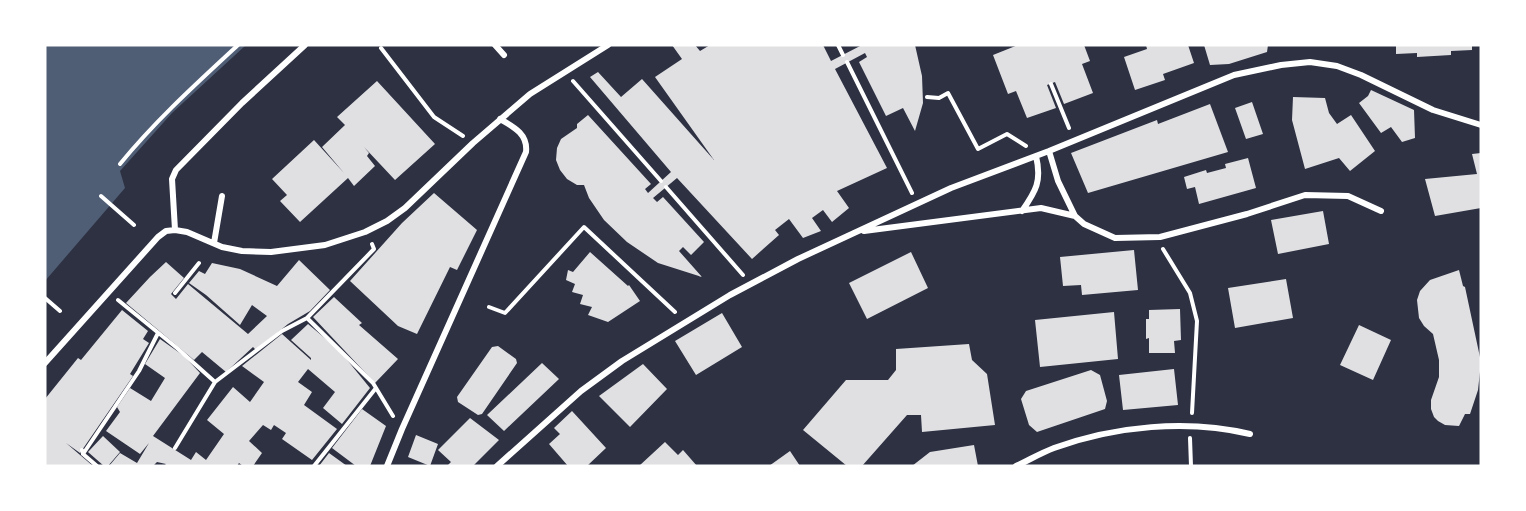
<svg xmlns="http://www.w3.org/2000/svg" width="1526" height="511" viewBox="0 0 1526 511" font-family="'Work Sans',sans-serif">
  <rect width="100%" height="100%" fill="#2d3142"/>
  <path fill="#4f5d75" d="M 45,45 L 246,45 L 172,113 L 120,171 L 125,188 L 45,281 Z"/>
  <path fill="#e0e0e3" d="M 672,45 L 695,45 L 700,51 L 710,45 L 823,45 L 831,61 L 862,45 L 915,45 L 922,76 L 923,103 L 915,131 L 903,108 L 886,116 L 859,62 L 867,57 L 865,53 L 835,69 L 887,168 L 837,191 L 849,208 L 832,222 L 823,210 L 812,218 L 821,231 L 803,238 L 789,219 L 775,230 L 779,235 L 752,259 L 677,178 L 653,198 L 657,202 L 663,197 L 704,242 L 691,255 L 683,247 L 679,251 L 702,277 L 658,263 L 627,242 L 604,220 L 589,198 L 584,185 L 577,185 L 567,179 L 560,170 L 556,160 L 557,148 L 561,139 L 577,128 L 577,124 L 588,115 L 651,184 L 645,189 L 648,193 L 671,172 L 590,77 L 598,72 L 621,97 L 642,79 L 714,160 L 655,77 L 682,59 Z
    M 1018,45 L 1084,45 L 1090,61 L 1082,64 L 1093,93 L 1064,104 L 1055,82 L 1047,85 L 1056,108 L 1027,118 L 1016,91 L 1008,94 L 993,55 Z
    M 1146,45 L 1188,45 L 1194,63 L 1163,74 L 1165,80 L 1135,90 L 1124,57 L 1147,49 Z
    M 1204,45 L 1268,45 L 1267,52 L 1229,64 L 1210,65 Z
    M 1396,45 L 1472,45 L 1472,50 L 1451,51 L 1451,55 L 1417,57 L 1417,53 L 1396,54 Z
    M 377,81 L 435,144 L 395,180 L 364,147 L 369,153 L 367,156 L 375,166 L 354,186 L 348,178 L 300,222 L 280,201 L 287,195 L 272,179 L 314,140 L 344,173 L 322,147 L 345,125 L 337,117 Z
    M 1371,90 L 1414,110 L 1415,138 L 1402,142 L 1391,127 L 1381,133 L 1359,103 L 1368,96 Z
    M 1293,97 L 1325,98 L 1329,113 L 1337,124 L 1351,115 L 1375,151 L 1350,171 L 1339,158 L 1305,169 L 1292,120 Z
    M 1252,102 L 1263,134 L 1246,139 L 1235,108 Z
    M 1210,104 L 1228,152 L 1088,193 L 1071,153 L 1157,120 L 1158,124 Z
    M 1481,153 L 1481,208 L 1435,216 L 1425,179 L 1477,174 L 1472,154 Z
    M 1248,158 L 1256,188 L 1199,204 L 1195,187 L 1187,189 L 1184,177 L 1206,170 L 1207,173 L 1226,168 L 1225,164 Z
    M 434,193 L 477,230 L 457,270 L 450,267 L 417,334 L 398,326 L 350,281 L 402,223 Z
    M 1323,211 L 1329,244 L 1278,254 L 1271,220 Z
    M 1134,250 L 1138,290 L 1082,295 L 1081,285 L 1063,286 L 1060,257 Z
    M 590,252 L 628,286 L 629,285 L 640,301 L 608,322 L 588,315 L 592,307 L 580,304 L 583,295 L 572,292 L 575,284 L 566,280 L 568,270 L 573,272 Z
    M 911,252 L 928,288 L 867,319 L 849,283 Z
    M 299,260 L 330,290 L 310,311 L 288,324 L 256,350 L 253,347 L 226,372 L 202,352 L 194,360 L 126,303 L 150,277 L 166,262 L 184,278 L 171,294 L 176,299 L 188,284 L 248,334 L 267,316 L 252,305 L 240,325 L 206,295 L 189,283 L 199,271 L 205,274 L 212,263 L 240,269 L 277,286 Z
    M 1459,270 L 1463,286 L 1465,287 L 1481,362 L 1478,390 L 1470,414 L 1465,414 L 1459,426 L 1445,425 L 1438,421 L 1434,417 L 1431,409 L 1431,400 L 1439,377 L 1439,360 L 1433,334 L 1424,326 L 1419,318 L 1417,300 L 1420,291 L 1430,280 Z
    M 1286,279 L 1293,318 L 1235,328 L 1228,288 Z
    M 334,297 L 362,323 L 359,325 L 398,359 L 375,383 L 313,317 Z
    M 1180,309 L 1181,340 L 1174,341 L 1175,353 L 1149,353 L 1149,338 L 1146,339 L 1146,319 L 1149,319 L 1149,310 Z
    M 122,310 L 148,331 L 143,339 L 149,343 L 130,374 L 133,376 L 80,453 L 66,443 L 93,466 L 45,466 L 45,399 L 78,358 L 81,360 Z
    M 1114,312 L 1118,359 L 1040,367 L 1035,320 Z
    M 722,313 L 742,347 L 696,375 L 675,341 Z
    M 308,324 L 339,350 L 370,388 L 342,424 L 323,408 L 335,392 L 308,369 L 298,382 L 312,392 L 304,405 L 337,429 L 312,460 L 282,439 L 286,433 L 274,425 L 271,430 L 263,425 L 249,441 L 262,453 L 253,466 L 243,466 L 239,463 L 237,466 L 164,466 L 166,464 L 157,462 L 153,466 L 109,466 L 120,453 L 137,463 L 149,443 L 140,454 L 106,431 L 120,412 L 117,407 L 130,388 L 151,401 L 165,378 L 145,364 L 160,339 L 184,356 L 200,373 L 153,436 L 191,460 L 196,452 L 206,460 L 224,434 L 207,420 L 233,387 L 250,402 L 264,382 L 242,366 L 282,334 L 311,360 L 311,358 L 291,340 Z
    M 1359,325 L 1391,340 L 1373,380 L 1340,365 Z
    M 969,344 L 972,360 L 987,374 L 995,425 L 922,432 L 921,415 L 907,415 L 862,466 L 847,466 L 803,430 L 846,380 L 888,380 L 896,370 L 896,349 Z
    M 498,346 L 516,359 L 517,363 L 482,414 L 478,415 L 458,402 L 457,397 L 492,347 Z
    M 542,363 L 559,379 L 504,431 L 487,415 Z
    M 643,364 L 667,389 L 630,427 L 599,396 Z
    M 1174,369 L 1178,405 L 1123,410 L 1119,375 Z
    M 1091,370 L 1100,375 L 1107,401 L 1105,409 L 1037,432 L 1029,425 L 1021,399 L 1026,391 Z
    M 362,409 L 386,426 L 370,466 L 356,466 L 332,448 Z
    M 572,411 L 606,448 L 587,466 L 568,466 L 549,444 L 560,434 L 554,428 Z
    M 470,418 L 499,440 L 473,466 L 447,466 L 451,462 L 438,450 Z
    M 416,435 L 438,444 L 430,466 L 408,457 Z
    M 103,436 L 120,452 L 108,466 L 104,466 L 88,452 Z
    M 665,442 L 678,455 L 683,450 L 697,466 L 639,466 Z
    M 974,445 L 978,466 L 912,466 L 930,452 Z
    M 790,451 L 800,466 L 769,466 Z
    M 329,453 L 347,466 L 319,466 Z"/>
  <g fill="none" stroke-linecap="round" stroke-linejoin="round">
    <path stroke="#fff" stroke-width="4" d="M 838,45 L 843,55
      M 381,48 L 434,117 L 463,136
      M 847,62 L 912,193
      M 573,81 L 661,181
      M 1051,84 L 1069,128
      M 927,97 L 939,98 L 948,93 L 978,149 L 1007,134 L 1026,146
      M 120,164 C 156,120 197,83 238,45
      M 666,187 L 743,275
      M 101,196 L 134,225
      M 372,244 L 374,249 L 307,318 L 373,383 L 393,416
      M 1163,249 L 1190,293 L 1197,321 L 1192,413
      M 175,293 L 199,263
      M 45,298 L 60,311
      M 118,300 L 177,348 L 215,382
      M 489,307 L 505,313 L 584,227 L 675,312
      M 1190,438 L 1191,466
      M 175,448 L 215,382 L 282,331 L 307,318
      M 82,450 L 83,454 L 97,466
      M 83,454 L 139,371 L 158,333
      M 314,466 L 376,388"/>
    <path stroke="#fff" stroke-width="6" d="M 495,45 L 504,55
      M 1049,151 L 1058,181 L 1075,216 L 1084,224 L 1115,238 L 1160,237 L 1247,214 L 1305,195 L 1348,196 L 1381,211
      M 1022,211 C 1036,191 1042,181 1036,156
      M 175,230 L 172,179 L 176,170 L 242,103 L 305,45
      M 864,231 L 1041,208 L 1075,216
      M 214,243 L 222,196
      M 45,363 L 158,237 L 166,231 L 175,230 L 187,232 L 222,247 L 242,251 L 271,252 L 325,245 L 365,232 L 387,221 L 405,208 L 473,143 L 530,94 L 608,45
      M 387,466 L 402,429 L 526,152 C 528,134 514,127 500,119
      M 497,466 L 581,391 L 622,361 L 730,295 L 798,259 L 951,188 L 1049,151 L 1234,75 L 1281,65 L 1310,62 L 1337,66 L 1361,75 L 1433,110 L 1481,125
      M 1016,466 C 1029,460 1041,453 1054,448 C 1115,426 1187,419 1250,434"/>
  </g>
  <rect width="1526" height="511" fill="none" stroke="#ffffff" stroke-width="93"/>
</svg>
